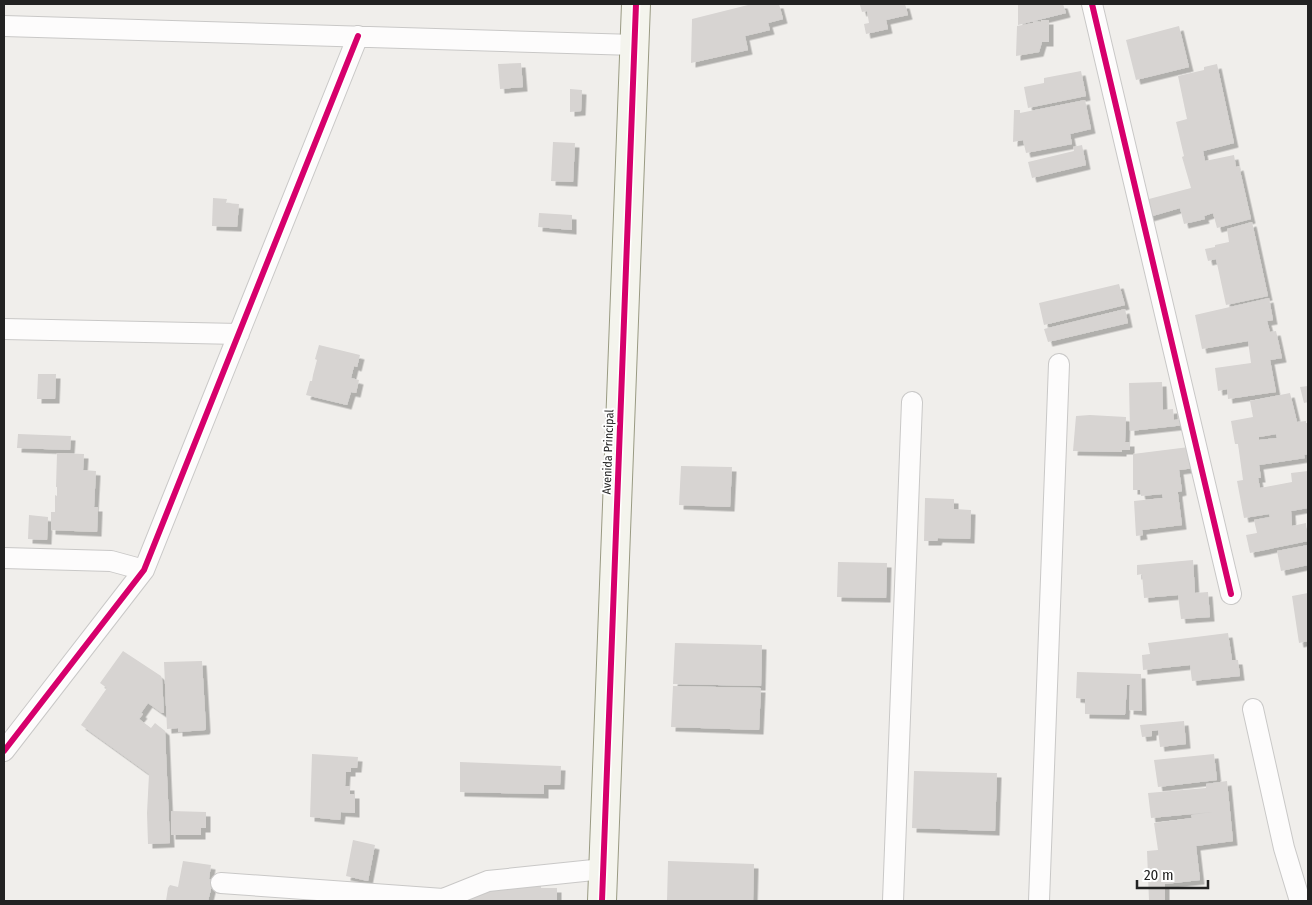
<svg xmlns="http://www.w3.org/2000/svg" width="1312" height="905" viewBox="0 0 1312 905" font-family="'Fira Sans Condensed',sans-serif">
  <defs>
    <filter id="shadow"><feDropShadow dx="4.5" dy="4.5" stdDeviation="0" flood-color="#0004"/></filter>
  </defs>
  <rect width="100%" height="100%" fill="#f0eeeb"/>
  <path fill="#d7d4d2" fill-rule="evenodd" filter="url(#shadow)" d="M 752,4 L 779,4 L 783,19 L 768,23 L 770,30 L 745,36 L 748,50 L 691,63 L 692,19 Z
    M 866,4 L 905,4 L 908,15 L 886,20 L 888,29 L 866,34 L 864,24 L 869,23 L 867,11 L 862,12 L 860,5 Z
    M 1018,4 L 1063,4 L 1066,13 L 1018,25 Z
    M 1041,20 L 1049,20 L 1049,42 L 1042,42 L 1039,52 L 1016,56 L 1017,26 L 1033,23 L 1033,21 L 1041,22 Z
    M 1179,26 L 1189,67 L 1136,80 L 1126,40 Z
    M 521,63 L 523,87 L 500,89 L 498,64 Z
    M 1217,64 L 1234,143 L 1203,151 L 1205,161 L 1234,155 L 1236,167 L 1239,166 L 1251,219 L 1217,228 L 1213,213 L 1204,216 L 1205,219 L 1184,224 L 1180,208 L 1149,217 L 1145,200 L 1191,188 L 1182,157 L 1184,156 L 1176,122 L 1187,119 L 1178,76 L 1204,70 L 1204,67 Z
    M 1081,71 L 1086,96 L 1028,108 L 1024,87 L 1044,83 L 1044,78 Z
    M 570,89 L 582,90 L 581,111 L 570,112 Z
    M 1085,100 L 1091,129 L 1070,134 L 1072,144 L 1026,153 L 1023,140 L 1013,142 L 1014,110 L 1020,110 L 1020,113 Z
    M 553,142 L 575,143 L 573,182 L 551,181 Z
    M 1082,145 L 1086,165 L 1032,178 L 1028,162 L 1074,151 L 1073,147 Z
    M 213,198 L 227,199 L 226,203 L 239,204 L 237,227 L 212,226 Z
    M 539,213 L 572,215 L 572,230 L 538,227 Z
    M 1252,222 L 1268,296 L 1226,305 L 1216,259 L 1208,261 L 1205,249 L 1215,247 L 1215,245 L 1229,242 L 1227,229 Z
    M 1119,284 L 1125,305 L 1044,325 L 1039,303 Z
    M 1269,298 L 1273,320 L 1267,321 L 1270,332 L 1276,331 L 1282,358 L 1270,360 L 1276,392 L 1228,399 L 1227,389 L 1218,391 L 1215,368 L 1251,363 L 1248,341 L 1202,349 L 1195,315 Z
    M 1125,309 L 1128,323 L 1048,342 L 1044,329 Z
    M 319,345 L 360,355 L 357,367 L 354,366 L 351,378 L 359,380 L 356,393 L 351,392 L 347,405 L 306,395 L 310,381 L 312,381 L 313,375 L 317,360 L 315,359 Z
    M 38,374 L 56,374 L 55,399 L 37,399 Z
    M 1162,382 L 1163,410 L 1173,409 L 1174,420 L 1185,419 L 1185,425 L 1130,431 L 1129,383 Z
    M 1308,386 L 1308,402 L 1304,403 L 1300,387 Z
    M 1290,393 L 1297,422 L 1306,421 L 1306,423 L 1308,423 L 1308,454 L 1304,455 L 1305,458 L 1259,465 L 1261,478 L 1258,478 L 1260,488 L 1292,482 L 1291,473 L 1308,471 L 1308,508 L 1291,511 L 1292,526 L 1306,523 L 1308,541 L 1250,553 L 1246,535 L 1257,533 L 1254,520 L 1270,517 L 1269,514 L 1244,518 L 1237,481 L 1243,480 L 1238,444 L 1235,444 L 1231,421 L 1253,417 L 1250,401 ZM 1276,434 L 1277,438 L 1259,440 L 1259,437 Z
    M 1090,415 L 1126,417 L 1125,442 L 1130,442 L 1130,450 L 1122,450 L 1122,452 L 1073,451 L 1076,416 Z
    M 18,434 L 71,436 L 70,450 L 17,448 Z
    M 1197,446 L 1202,467 L 1179,470 L 1182,491 L 1178,492 L 1178,494 L 1182,525 L 1142,530 L 1143,535 L 1136,536 L 1134,501 L 1163,498 L 1162,494 L 1141,496 L 1140,490 L 1133,490 L 1133,454 Z
    M 57,453 L 84,454 L 83,470 L 96,471 L 94,507 L 98,507 L 97,532 L 51,530 L 51,512 L 55,512 L 55,495 L 57,496 L 57,487 L 56,487 Z
    M 681,466 L 732,467 L 730,507 L 679,505 Z
    M 925,498 L 954,499 L 954,509 L 971,510 L 970,539 L 938,538 L 937,541 L 924,541 Z
    M 29,515 L 48,517 L 47,540 L 28,539 Z
    M 1308,545 L 1308,565 L 1281,571 L 1277,551 Z
    M 1193,560 L 1195,593 L 1208,592 L 1210,617 L 1181,619 L 1178,595 L 1144,598 L 1142,574 L 1137,575 L 1137,565 Z
    M 838,562 L 887,563 L 886,598 L 837,597 Z
    M 1308,593 L 1308,641 L 1299,643 L 1292,596 Z
    M 1228,633 L 1232,660 L 1238,660 L 1240,676 L 1192,681 L 1190,665 L 1143,670 L 1142,655 L 1150,654 L 1148,643 Z
    M 675,643 L 762,645 L 761,686 L 673,684 Z
    M 123,651 L 161,676 L 162,679 L 164,713 L 162,713 L 148,703 L 141,713 L 143,714 L 139,719 L 151,728 L 155,723 L 165,731 L 170,843 L 148,844 L 147,813 L 149,774 L 81,725 L 107,688 L 100,683 Z
    M 202,661 L 206,728 L 205,730 L 178,732 L 178,728 L 167,729 L 164,662 Z
    M 1077,672 L 1141,674 L 1142,711 L 1129,710 L 1130,685 L 1127,685 L 1125,715 L 1085,714 L 1085,699 L 1076,698 Z
    M 673,686 L 761,688 L 759,730 L 671,727 Z
    M 1184,721 L 1186,744 L 1160,747 L 1158,730 L 1152,731 L 1152,736 L 1142,737 L 1140,725 Z
    M 312,754 L 358,757 L 357,768 L 351,768 L 351,772 L 346,772 L 345,786 L 350,786 L 350,794 L 355,794 L 355,813 L 341,812 L 340,820 L 310,817 Z
    M 1214,754 L 1217,780 L 1158,787 L 1154,760 Z
    M 460,762 L 561,766 L 560,785 L 544,785 L 544,794 L 460,792 Z
    M 914,771 L 997,773 L 995,831 L 912,828 Z
    M 1227,781 L 1233,841 L 1196,846 L 1200,880 L 1165,884 L 1165,901 L 1149,901 L 1147,851 L 1158,850 L 1154,823 L 1192,818 L 1191,815 L 1212,812 L 1151,818 L 1148,793 L 1206,788 L 1206,784 Z
    M 171,811 L 206,812 L 206,828 L 201,828 L 201,835 L 171,835 Z
    M 353,840 L 375,845 L 368,881 L 346,876 Z
    M 183,861 L 211,865 L 209,879 L 213,881 L 208,901 L 166,901 L 168,888 L 170,885 L 178,887 Z
    M 668,861 L 754,864 L 753,901 L 667,901 Z
    M 541,885 L 541,888 L 557,888 L 557,901 L 461,901 L 462,886 Z"/>
  <g fill="none" stroke-linecap="round" stroke-linejoin="round">
    <g stroke="#c9c8c7" stroke-width="22">
      <path id="street" d="M 1092,4 L 1231,594
        M 4,26 L 635,45
        M 4,329 L 239,334
        M 4,558 L 111,561 L 144,570
        M 1253,709 L 1284,848 L 1300,901
        M 4,751 L 144,570 L 358,36
        M 221,883 L 443,899 L 488,881 L 603,869
        M 893,901 L 912,402
        M 1039,901 L 1059,364"/>
    </g>
    <g stroke="#999a82" stroke-width="30">
      <path id="secondary" d="M 602,901 L 636,4"/>
    </g>
    <use href="#street" stroke="#fdfcfc" stroke-width="20"/>
    <use href="#secondary" stroke="#f4f4ed" stroke-width="28"/>
    <g stroke="#fff" stroke-width="9">
      <path id="cycleway" d="M 1092,4 L 1231,594
        M 4,751 L 144,570 L 358,36
        M 602,901 L 636,4"/>
    </g>
    <use href="#cycleway" stroke="#d6006c" stroke-width="6"/>
  </g>
  <g text-anchor="middle" stroke-width="4" stroke-linejoin="round" paint-order="stroke">
    <g font-size="12" fill="#222" stroke="#fff">
      <text transform="translate(608 452) rotate(-88)" y="4">Avenida Principal</text>
    </g>
  </g>
  <rect width="1312" height="905" fill="none" stroke="#222222" stroke-width="10"/>
  <path d="M1137 880v8h71v-8" fill="none" stroke="#222222" stroke-width="2.5"/>
  <text x="1144" y="880" font-size="15" fill="#222222" stroke="#ffffff" stroke-width="4" paint-order="stroke">20 m</text>
</svg>
